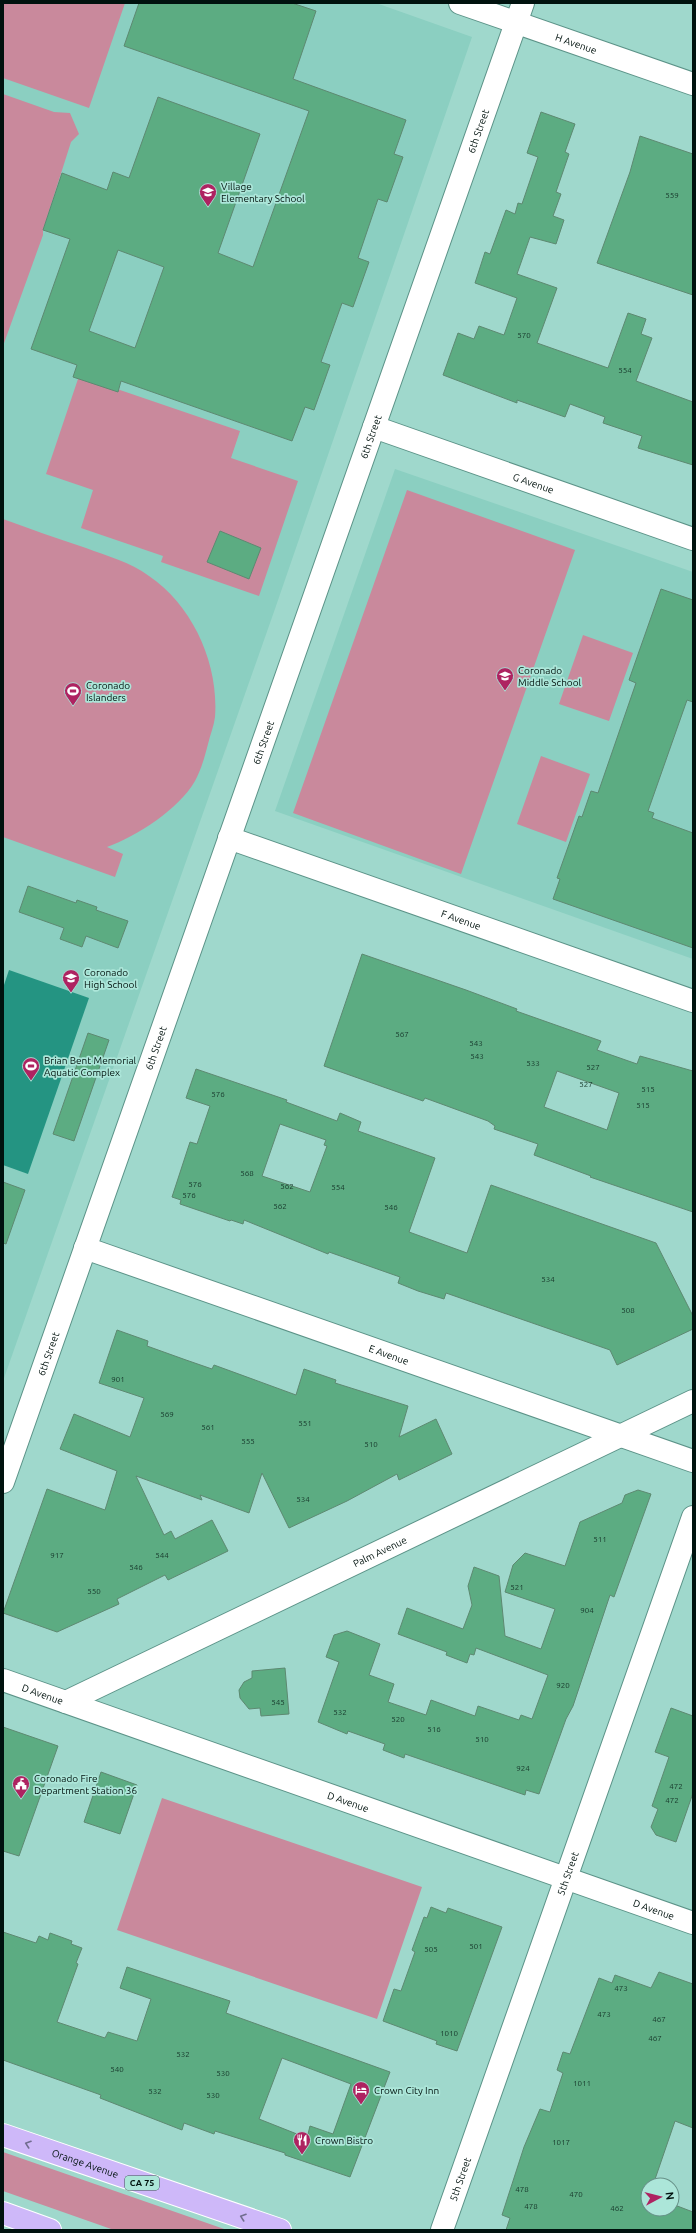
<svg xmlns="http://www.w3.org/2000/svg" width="696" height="2233" viewBox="0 0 696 2233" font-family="Ubuntu,sans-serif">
  <rect width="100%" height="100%" fill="#9fd8cc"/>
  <path fill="#8bcfc1" d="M 3,3 L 376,3 L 472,37 L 276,606 L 3,1381 Z
    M 395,469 L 693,572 L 693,959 L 275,811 Z"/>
  <path fill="#c9899c" d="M 3,3 L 125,3 L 89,108 L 3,78 Z
    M 3,94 L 54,112 L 70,113 L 79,134 L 71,142 L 43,230 L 43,235 L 3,346 Z
    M 79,376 L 240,431 L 231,458 L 298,481 L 259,596 L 161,562 L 163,556 L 81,528 L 93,490 L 46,474 Z
    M 407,490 L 575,550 L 461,874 L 293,813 Z
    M 3,519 C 31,529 58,539 86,548 C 107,556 130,562 149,576 C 193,606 219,664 215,717 C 214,726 210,735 208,744 C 205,756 201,770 195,781 C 179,809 137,836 107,847 L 123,854 L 115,877 L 3,837 Z
    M 583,635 L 633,653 L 609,721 L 559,704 Z
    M 541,756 L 590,774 L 566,842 L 517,824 Z
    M 162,1798 L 422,1887 L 377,2019 L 117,1930 Z
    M 3,2152 L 227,2230 L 114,2230 L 3,2191 Z"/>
  <path fill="#249482" d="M 9,970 L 89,998 L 28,1174 L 3,1165 L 3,988 Z"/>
  <path fill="#5cac82" stroke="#5d8971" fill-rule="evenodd" d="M 139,3 L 292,3 L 316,11 L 293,79 L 406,120 L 394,154 L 403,157 L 387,202 L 378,199 L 358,258 L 369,262 L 353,307 L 342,303 L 321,362 L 330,365 L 314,410 L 305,407 L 292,441 L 121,381 L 118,392 L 73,377 L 77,365 L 31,349 L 70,239 L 43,230 L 62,173 L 107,190 L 113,172 L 129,178 L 158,97 L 260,134 L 218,253 L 253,267 L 309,111 L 124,46 ZM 118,250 L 164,267 L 135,348 L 89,331 Z
    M 541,112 L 575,124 L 565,152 L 569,154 L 556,192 L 561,194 L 553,216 L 564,220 L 556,244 L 530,237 L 517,274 L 557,288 L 537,343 L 608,368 L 628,313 L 646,319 L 641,334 L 652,338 L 636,381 L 693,402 L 693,465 L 638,448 L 642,436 L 603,423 L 605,417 L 570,404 L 565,417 L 517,400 L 517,403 L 443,375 L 458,333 L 474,339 L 479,326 L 504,335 L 517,298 L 475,283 L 485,252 L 490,254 L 506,210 L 515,214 L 518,203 L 522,204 L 538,157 L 527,153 Z
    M 640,136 L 693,154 L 693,295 L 597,263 L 630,172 Z
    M 220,531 L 261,548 L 249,579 L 207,562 Z
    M 661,589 L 693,600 L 693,702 L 687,700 L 648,811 L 654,813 L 652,818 L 693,833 L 693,948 L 553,899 L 560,879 L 557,878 L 579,816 L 582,817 L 591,791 L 598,793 L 636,683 L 629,680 Z
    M 28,886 L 76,903 L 77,900 L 97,907 L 96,910 L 128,921 L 118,948 L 86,936 L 82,947 L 60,939 L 64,928 L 19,912 Z
    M 362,954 L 466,990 L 517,1009 L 516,1011 L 601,1041 L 597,1050 L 637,1064 L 640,1056 L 693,1071 L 693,1212 L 590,1177 L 591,1176 L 534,1155 L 538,1144 L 494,1129 L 495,1126 L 488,1121 L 425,1098 L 423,1101 L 324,1066 ZM 557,1071 L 619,1093 L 607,1130 L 544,1107 Z
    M 88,1033 L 109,1040 L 74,1141 L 53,1134 Z
    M 196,1069 L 287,1100 L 286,1102 L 337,1121 L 340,1113 L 361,1122 L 358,1131 L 435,1158 L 409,1232 L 467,1253 L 491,1185 L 656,1243 L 693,1316 L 693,1329 L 617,1365 L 610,1350 L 446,1293 L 444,1299 L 418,1291 L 398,1283 L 400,1277 L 329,1252 L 328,1254 L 244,1220 L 243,1224 L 231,1220 L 230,1221 L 180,1204 L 181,1200 L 172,1197 L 190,1142 L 197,1144 L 210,1106 L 186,1098 ZM 280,1124 L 326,1140 L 324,1145 L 327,1146 L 310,1192 L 262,1176 Z
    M 3,1182 L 25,1190 L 6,1244 L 3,1243 Z
    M 117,1330 L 148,1341 L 147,1346 L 186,1360 L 212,1369 L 214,1365 L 296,1395 L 304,1369 L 336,1380 L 335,1383 L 408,1406 L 399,1437 L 436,1419 L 452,1454 L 399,1480 L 397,1474 L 347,1501 L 289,1528 L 262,1473 L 249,1513 L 200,1495 L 202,1500 L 136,1476 L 164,1535 L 171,1531 L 175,1539 L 212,1520 L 228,1551 L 168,1580 L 165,1575 L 117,1599 L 119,1604 L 57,1632 L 3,1613 L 47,1489 L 105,1510 L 117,1471 L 60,1449 L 74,1414 L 130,1437 L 144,1398 L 99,1383 Z
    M 638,1490 L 651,1494 L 614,1597 L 610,1595 L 573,1706 L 566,1719 L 539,1794 L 526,1790 L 525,1795 L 405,1754 L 404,1758 L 383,1750 L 385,1744 L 348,1731 L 347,1734 L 318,1722 L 339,1662 L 326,1657 L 334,1635 L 347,1631 L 380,1644 L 369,1675 L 394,1684 L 388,1702 L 426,1715 L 431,1700 L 475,1716 L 478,1706 L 519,1720 L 521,1715 L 532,1719 L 548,1675 L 476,1648 L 474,1655 L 470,1654 L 467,1663 L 446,1655 L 447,1652 L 398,1634 L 407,1608 L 463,1629 L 472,1605 L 468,1586 L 474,1567 L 499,1576 L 505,1636 L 541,1649 L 555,1609 L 505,1592 L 513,1565 L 525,1553 L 565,1566 L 580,1522 L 622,1503 L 625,1495 Z
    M 285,1668 L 289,1714 L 261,1716 L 260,1708 L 249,1709 L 240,1698 L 239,1690 L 244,1682 L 252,1678 L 252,1671 Z
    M 671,1708 L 693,1716 L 693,1793 L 676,1842 L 656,1835 L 651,1827 L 658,1809 L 652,1806 L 669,1757 L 655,1752 Z
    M 3,1727 L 58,1746 L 19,1856 L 3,1851 Z
    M 101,1772 L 137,1785 L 120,1834 L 84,1822 Z
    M 431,1907 L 446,1913 L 448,1908 L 502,1927 L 457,2051 L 436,2044 L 437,2041 L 383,2021 L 394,1989 L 401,1991 L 415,1952 L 412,1950 L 424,1917 L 427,1918 Z
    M 3,1932 L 36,1943 L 39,1936 L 48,1940 L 50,1933 L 72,1941 L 71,1944 L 82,1948 L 76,1963 L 78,1964 L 57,2022 L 105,2038 L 108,2032 L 137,2041 L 151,1999 L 120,1988 L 127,1967 L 230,2001 L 226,2013 L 390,2072 L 350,2177 L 285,2155 L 285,2153 L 215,2131 L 214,2134 L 184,2123 L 182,2130 L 100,2098 L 101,2095 L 3,2060 ZM 282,2058 L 351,2084 L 333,2134 L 310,2126 L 307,2138 L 259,2119 Z
    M 659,1972 L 693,1984 L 693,2128 L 675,2121 L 653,2185 L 648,2185 L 648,2209 L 672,2209 L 672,2204 L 693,2212 L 693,2230 L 506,2230 L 510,2218 L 502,2215 L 524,2147 L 540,2109 L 550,2112 L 563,2073 L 557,2070 L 563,2052 L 570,2054 L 599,1978 L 612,1983 L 615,1975 L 651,1988 Z"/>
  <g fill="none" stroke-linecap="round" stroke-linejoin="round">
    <g stroke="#5c9388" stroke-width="24">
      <g id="minor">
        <path id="s1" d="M 460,3 L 693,84"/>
        <path id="s2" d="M 374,427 L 693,539"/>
        <path id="s3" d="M 229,838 L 693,1001"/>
        <path id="s4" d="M 85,1248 L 693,1461"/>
        <path id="s5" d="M 3,1482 L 523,3"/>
        <path id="s6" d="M 3,1680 L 693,1923"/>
        <path id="s7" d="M 66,1702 L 693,1401"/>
        <path id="s8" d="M 442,2230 L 693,1517"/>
      </g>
    </g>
    <g stroke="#fff" stroke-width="24">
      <g id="highway">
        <path id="s9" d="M 3,2135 L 280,2230"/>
        <path d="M 3,2213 L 50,2230"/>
      </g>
    </g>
    <use href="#minor" stroke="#fff" stroke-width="22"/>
    <use href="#highway" stroke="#ceb8f9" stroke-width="22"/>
  </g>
  <defs><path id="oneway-chevron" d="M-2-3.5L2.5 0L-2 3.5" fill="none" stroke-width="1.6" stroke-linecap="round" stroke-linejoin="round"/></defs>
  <g stroke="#716d8f">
    <use href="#oneway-chevron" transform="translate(28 2144) rotate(-161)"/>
    <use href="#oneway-chevron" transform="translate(243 2217) rotate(-161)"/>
  </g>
  <defs>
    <g id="school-pin" transform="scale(0.9)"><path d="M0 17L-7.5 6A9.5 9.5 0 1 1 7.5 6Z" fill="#ae2361" stroke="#ace6d9"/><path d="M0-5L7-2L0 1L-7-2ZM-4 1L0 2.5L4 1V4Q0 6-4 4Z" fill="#fff"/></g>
    <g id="stadium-pin" transform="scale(0.9)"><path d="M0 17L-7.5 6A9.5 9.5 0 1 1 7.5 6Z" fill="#ae2361" stroke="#ace6d9"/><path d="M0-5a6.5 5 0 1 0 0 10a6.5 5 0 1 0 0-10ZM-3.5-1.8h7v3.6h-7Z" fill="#fff"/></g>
    <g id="civic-pin" transform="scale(0.9)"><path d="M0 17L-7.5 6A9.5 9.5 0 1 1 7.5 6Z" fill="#ae2361" stroke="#ace6d9"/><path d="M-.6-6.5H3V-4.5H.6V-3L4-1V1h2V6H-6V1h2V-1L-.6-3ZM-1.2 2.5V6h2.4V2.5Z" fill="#fff"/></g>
    <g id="hotel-pin" transform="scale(0.9)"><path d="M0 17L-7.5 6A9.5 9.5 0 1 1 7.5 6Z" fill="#ae2361" stroke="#ace6d9"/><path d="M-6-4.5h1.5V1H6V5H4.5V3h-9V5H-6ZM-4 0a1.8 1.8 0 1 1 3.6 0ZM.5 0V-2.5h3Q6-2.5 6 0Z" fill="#fff"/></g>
    <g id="restaurant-pin" transform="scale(0.9)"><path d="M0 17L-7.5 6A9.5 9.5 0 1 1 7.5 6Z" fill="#ae2361" stroke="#ace6d9"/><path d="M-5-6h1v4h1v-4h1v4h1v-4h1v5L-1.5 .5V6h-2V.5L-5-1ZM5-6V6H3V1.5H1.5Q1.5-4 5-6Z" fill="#fff"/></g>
  </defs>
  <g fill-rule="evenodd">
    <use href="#school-pin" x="208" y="192"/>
    <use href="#school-pin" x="505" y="676"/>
    <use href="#stadium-pin" x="73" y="691"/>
    <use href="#school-pin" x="71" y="978"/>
    <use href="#stadium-pin" x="31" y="1066"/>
    <use href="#civic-pin" x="21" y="1784"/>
    <use href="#hotel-pin" x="361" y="2090"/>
    <use href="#restaurant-pin" x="302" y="2140"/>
  </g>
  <g text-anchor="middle" stroke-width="3.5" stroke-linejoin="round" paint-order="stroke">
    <g font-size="8" fill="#17382b">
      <text x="672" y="198">559</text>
      <text x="524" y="338">570</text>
      <text x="625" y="373">554</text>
      <text x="402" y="1037">567</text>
      <text x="476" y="1046">543</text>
      <text x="477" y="1059">543</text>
      <text x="533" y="1066">533</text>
      <text x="593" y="1070">527</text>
      <text x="586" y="1087">527</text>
      <text x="648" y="1092">515</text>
      <text x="218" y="1097">576</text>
      <text x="643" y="1108">515</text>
      <text x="247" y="1176">568</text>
      <text x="195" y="1187">576</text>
      <text x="287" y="1189">562</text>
      <text x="338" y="1190">554</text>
      <text x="189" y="1198">576</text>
      <text x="280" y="1209">562</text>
      <text x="391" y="1210">546</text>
      <text x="548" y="1282">534</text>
      <text x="628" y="1313">508</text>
      <text x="118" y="1382">901</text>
      <text x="167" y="1417">569</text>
      <text x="305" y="1426">551</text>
      <text x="208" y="1430">561</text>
      <text x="248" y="1444">555</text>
      <text x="371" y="1447">510</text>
      <text x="303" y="1502">534</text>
      <text x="600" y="1542">511</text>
      <text x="57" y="1558">917</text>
      <text x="162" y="1558">544</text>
      <text x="136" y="1570">546</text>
      <text x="517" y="1590">521</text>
      <text x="94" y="1594">550</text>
      <text x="587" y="1613">904</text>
      <text x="563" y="1688">920</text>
      <text x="278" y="1705">545</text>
      <text x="340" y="1715">532</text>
      <text x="398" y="1722">520</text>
      <text x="434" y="1732">516</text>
      <text x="482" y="1742">510</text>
      <text x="523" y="1771">924</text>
      <text x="676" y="1789">472</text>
      <text x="672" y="1803">472</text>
      <text x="476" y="1949">501</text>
      <text x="431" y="1952">505</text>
      <text x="621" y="1991">473</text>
      <text x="604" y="2017">473</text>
      <text x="659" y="2022">467</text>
      <text x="449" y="2036">1010</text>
      <text x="655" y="2041">467</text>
      <text x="183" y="2057">532</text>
      <text x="117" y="2072">540</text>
      <text x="223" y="2076">530</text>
      <text x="582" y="2086">1011</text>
      <text x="155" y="2094">532</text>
      <text x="213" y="2098">530</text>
      <text x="561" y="2145">1017</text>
      <text x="522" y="2192">478</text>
      <text x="576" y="2197">470</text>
      <text x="531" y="2209">478</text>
      <text x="617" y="2211">462</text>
    </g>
    <rect fill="#ace6d9" stroke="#34524b" stroke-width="1" x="125" y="2176" width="34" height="14" rx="3"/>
    <g font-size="9" font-weight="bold" fill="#00120e">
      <text x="142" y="2186">CA 75</text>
    </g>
    <g font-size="10" fill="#00120e" stroke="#ace6d9">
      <text dy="4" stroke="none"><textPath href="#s1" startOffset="123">H Avenue</textPath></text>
      <text dy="4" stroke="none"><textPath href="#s5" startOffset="1432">6th Street</textPath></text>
      <text dy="4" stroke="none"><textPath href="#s5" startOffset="1108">6th Street</textPath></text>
      <text dy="4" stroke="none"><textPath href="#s2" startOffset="169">G Avenue</textPath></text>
      <text dy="4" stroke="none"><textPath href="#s5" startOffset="784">6th Street</textPath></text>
      <text dy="4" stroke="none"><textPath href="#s3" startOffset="246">F Avenue</textPath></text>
      <text dy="4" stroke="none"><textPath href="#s5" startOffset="460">6th Street</textPath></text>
      <text dy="4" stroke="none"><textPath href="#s5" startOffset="136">6th Street</textPath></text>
      <text dy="4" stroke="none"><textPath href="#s4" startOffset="322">E Avenue</textPath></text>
      <text dy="4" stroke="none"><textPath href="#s7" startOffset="348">Palm Avenue</textPath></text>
      <text dy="4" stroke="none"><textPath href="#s6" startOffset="42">D Avenue</textPath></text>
      <text dy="4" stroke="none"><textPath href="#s6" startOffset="366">D Avenue</textPath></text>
      <text dy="4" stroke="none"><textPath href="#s8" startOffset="378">5th Street</textPath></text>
      <text dy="4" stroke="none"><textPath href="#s6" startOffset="690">D Avenue</textPath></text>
      <text dy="4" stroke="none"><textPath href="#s9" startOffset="87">Orange Avenue</textPath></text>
      <text dy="4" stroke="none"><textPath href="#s8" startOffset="54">5th Street</textPath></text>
    </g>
    <g font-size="10" fill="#00120e" stroke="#ace6d9" text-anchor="start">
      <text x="221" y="190">Village<tspan x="221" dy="12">Elementary School</tspan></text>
      <text x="518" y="674">Coronado<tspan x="518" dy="12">Middle School</tspan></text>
      <text x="86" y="689">Coronado<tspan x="86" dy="12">Islanders</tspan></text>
      <text x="84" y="976">Coronado<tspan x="84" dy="12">High School</tspan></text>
      <text x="44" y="1064">Brian Bent Memorial<tspan x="44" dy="12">Aquatic Complex</tspan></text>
      <text x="34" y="1782">Coronado Fire<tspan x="34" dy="12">Department Station 36</tspan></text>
      <text x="374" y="2094">Crown City Inn</text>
      <text x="315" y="2144">Crown Bistro</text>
    </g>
  </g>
  <rect width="696" height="2233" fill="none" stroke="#00120e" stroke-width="8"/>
  <g transform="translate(660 2197) rotate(83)"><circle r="19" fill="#ace6d9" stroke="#679188"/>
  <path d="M0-3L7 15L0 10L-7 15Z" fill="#ae2361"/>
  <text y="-6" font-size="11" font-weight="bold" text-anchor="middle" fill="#00120e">N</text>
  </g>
</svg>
